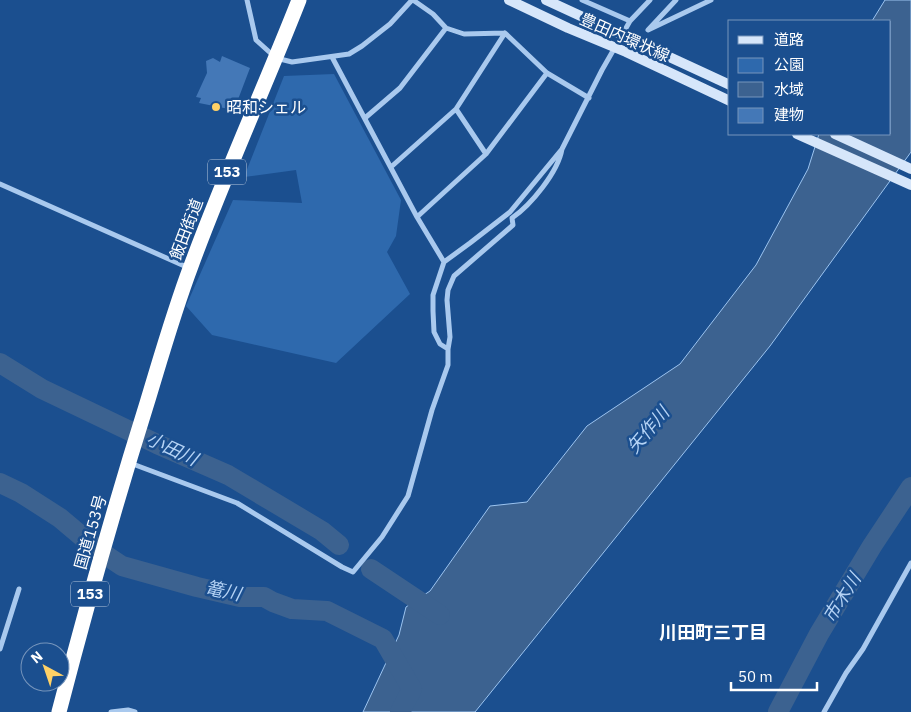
<svg xmlns="http://www.w3.org/2000/svg" width="911" height="712" viewBox="0 0 911 712" font-family="'IBM Plex Sans','Noto Sans JP',sans-serif">
  <rect width="100%" height="100%" fill="#1b4f8f"/>
  <path fill="#2e69ad" d="M 334,74 L 401,200 L 396,236 L 387,252 L 410,294 L 336,363 L 212,335 L 186,306 L 233,200 L 302,203 L 296,170 L 244,177 L 284,76 Z"/>
  <path fill="#3c6290" stroke="#9cc4f0" d="M 885,0 L 911,0 L 911,152 L 770,346 L 475,712 L 363,712 L 399,635 L 406,607 L 430,591 L 490,506 L 527,502 L 587,426 L 680,364 L 756,265 L 808,169 L 819,134 L 890,134 L 890,21 L 872,21 Z"/>
  <g fill="none" stroke-linecap="round" stroke-linejoin="round">
    <path stroke="#3c6290" stroke-width="20" d="M 0,363 L 42,389 L 157,444 L 228,475 L 322,531 L 339,545
      M 0,483 L 21,493 L 60,518 L 98,550 L 122,566 L 197,587 L 240,597 L 264,597 L 273,602 L 292,609 L 327,611 L 383,639 L 412,689 L 400,712
      M 371,569 L 440,615
      M 778,712 L 819,634 L 872,546 L 911,487"/>
  </g>
  <path fill="#4478b7" d="M 222,56 L 250,68 L 234,110 L 199,103 L 201,98 L 196,97 L 207,73 L 206,61 L 213,58 L 220,62 Z"/>
  <g fill="none" stroke-linecap="round" stroke-linejoin="round">
    <path stroke="#a9c9ee" stroke-width="5" d="M 247,0 L 256,40 L 276,58 L 292,62 L 349,54 L 362,46 L 390,24 L 412,0
      M 413,0 L 433,14 L 446,28 L 464,34 L 505,33 L 547,73 L 589,98
      M 582,0 L 630,21
      M 676,0 L 648,30 L 711,0
      M 332,57 L 417,217 L 444,262
      M 456,109 L 486,154
      M 365,118 L 400,88 L 446,28
      M 391,167 L 456,109 L 505,33
      M 0,184 L 189,268
      M 417,217 L 486,154 L 547,73
      M 448,349 L 450,337 L 447,300 L 448,290 L 454,276 L 513,225 L 512,218 C 531,205 558,172 562,149
      M 130,463 L 237,503 L 342,567 L 353,572 L 382,537 L 408,496 L 432,410 L 448,365 L 448,349 L 440,344 L 434,332 L 433,311 L 433,295 L 444,262 L 470,243 L 510,212 L 562,149 L 602,70 L 630,21 L 650,0
      M 0,649 L 19,589
      M 111,712 L 128,710 L 135,712
      M 824,712 L 846,673 L 863,649 L 911,563"/>
    <path stroke="#d6e6fa" stroke-width="10" d="M 797,134 L 911,185
      M 835,134 L 911,169"/>
    <path stroke="#fff" stroke-width="15" d="M 59,712 C 86,608 115,505 147,403 C 161,357 174,311 191,266 C 224,176 264,89 299,0"/>
    <path stroke="#d6e6fa" stroke-width="10" d="M 509,0 L 568,28 L 626,52 L 730,101
      M 546,0 L 730,85"/>
  </g>
  <circle fill="#ffd166" stroke="#1b4f8f" stroke-width="2" cx="216" cy="107" r="5"/>
  <g text-anchor="middle" stroke-width="5" stroke-linejoin="round" paint-order="stroke">
    <g fill="#1b4f8f" stroke="#bbcadd" stroke-width="1">
      <rect x="208" y="159.5" width="38" height="25" rx="4"/>
      <rect x="71" y="581.5" width="38" height="25" rx="4"/>
    </g>
    <g font-size="15" font-weight="bold" fill="#fff">
      <text x="227" y="177">153</text>
      <text x="90" y="599">153</text>
    </g>
    <g font-size="16" fill="#fff" stroke="#1b4f8f">
      <text transform="translate(625 37) rotate(24)" y="6">豊田内環状線</text>
      <text transform="translate(186 229) rotate(-69)" y="6">飯田街道</text>
      <text transform="translate(90 532) rotate(-74)" y="6">国道153号</text>
    </g>
    <g font-size="16" fill="#fff" stroke="#1b4f8f" text-anchor="start">
      <text x="226" y="113">昭和シェル</text>
    </g>
    <g font-size="18" font-style="italic" fill="#b5d3f5" stroke="#1b4f8f">
      <text transform="translate(648 430) rotate(-50)" y="6">矢作川</text>
      <text transform="translate(172 449) rotate(25)" y="6">小田川</text>
      <text transform="translate(223 591) rotate(12)" y="6">篭川</text>
      <text transform="translate(842 598) rotate(-58)" y="6">市木川</text>
    </g>
    <g font-size="18" font-weight="bold" fill="#fff" stroke="#1b4f8f">
      <text x="713" y="639">川田町三丁目</text>
    </g>
  </g>
  <rect x="728" y="20" width="162" height="115" fill="#1b4f8f" stroke="#7695bc"/>
  <rect x="738" y="36" width="25" height="8" fill="#d6e6fa" stroke="#7695bc"/>
  <text x="774" y="45" font-size="15" fill="#ffffff">道路</text>
  <rect x="738" y="58" width="25" height="15" fill="#2e69ad" stroke="#7695bc"/>
  <text x="774" y="70" font-size="15" fill="#ffffff">公園</text>
  <rect x="738" y="82" width="25" height="15" fill="#3c6290" stroke="#7695bc"/>
  <text x="774" y="95" font-size="15" fill="#ffffff">水域</text>
  <rect x="738" y="108" width="25" height="15" fill="#4478b7" stroke="#7695bc"/>
  <text x="774" y="120" font-size="15" fill="#ffffff">建物</text>
  <g transform="translate(45 667) rotate(320)"><circle r="24" fill="#1b4f8f" stroke="#7695bc"/>
  <path d="M0-4L9 19L0 12L-9 19Z" fill="#ffd166"/>
  <text y="-8" font-size="14" font-weight="bold" text-anchor="middle" fill="#ffffff">N</text>
  </g>
  <path d="M731 682v8h86v-8" fill="none" stroke="#ffffff" stroke-width="2.5"/>
  <text x="738" y="682" font-size="15" fill="#ffffff" stroke="#1b4f8f" stroke-width="4" paint-order="stroke">50 m</text>
</svg>
